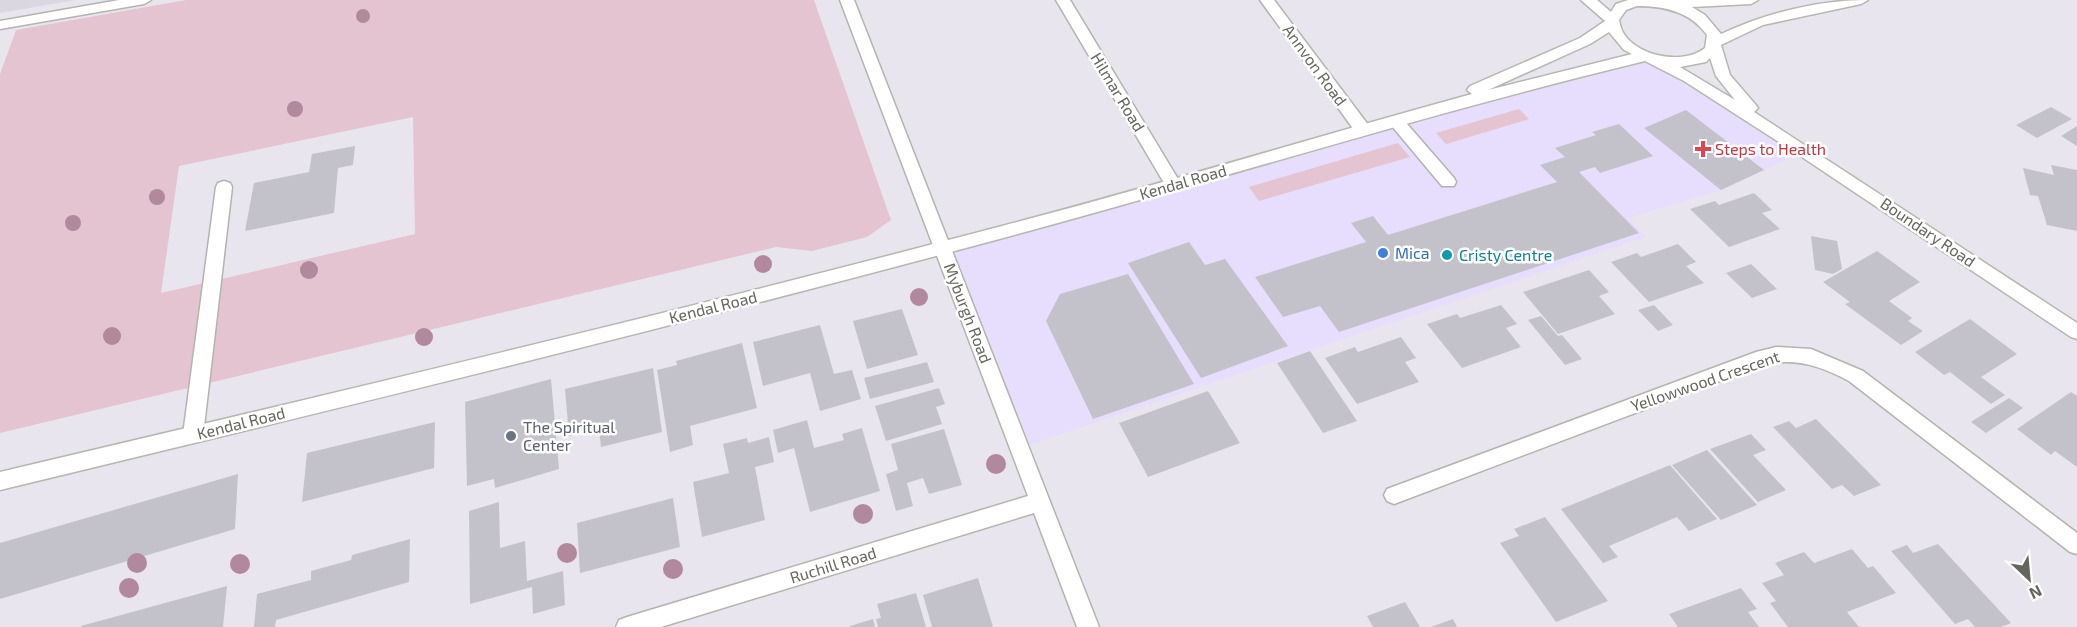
<svg xmlns="http://www.w3.org/2000/svg" width="2077" height="627" viewBox="0 0 2077 627" font-family="'Exo 2',sans-serif">
  <rect width="100%" height="100%" fill="#e9e5ee"/>
  <path fill="#e7ddfc" d="M 1645,56 L 1805,151 L 1721,190 L 1628,218 L 1646,237 L 1019,448 L 943,247 Z"/>
  <path fill="#dad7e1" d="M 0,0 L 75,0 L 0,13 Z"/>
  <path fill="#e4c4d1" fill-rule="evenodd" d="M 186,0 L 814,0 L 891,220 L 867,237 L 812,251 L 776,247 L 0,433 L 0,74 L 16,30 ZM 413,117 L 415,234 L 161,293 L 179,166 Z
    M 1519,109 L 1529,119 L 1446,144 L 1436,133 Z
    M 1398,143 L 1410,157 L 1259,201 L 1249,187 Z"/>
  <path fill="#c3c2ca" d="M 2051,107 L 2072,119 L 2037,138 L 2016,125 Z
    M 1686,110 L 1764,170 L 1721,190 L 1644,128 Z
    M 1619,124 L 1653,156 L 1600,173 L 1595,167 L 1579,172 L 1639,233 L 1339,332 L 1320,306 L 1283,317 L 1255,277 L 1366,242 L 1351,223 L 1373,216 L 1388,235 L 1557,182 L 1540,165 L 1565,157 L 1555,148 L 1596,135 L 1592,132 Z
    M 2077,126 L 2077,146 L 2061,136 Z
    M 355,146 L 353,165 L 338,168 L 334,213 L 245,231 L 254,183 L 309,172 L 312,154 Z
    M 2051,165 L 2077,170 L 2077,231 L 2047,225 L 2038,196 L 2030,195 L 2023,168 L 2054,175 Z
    M 1754,193 L 1772,210 L 1762,213 L 1780,229 L 1729,247 L 1690,209 L 1715,201 L 1719,205 Z
    M 1811,236 L 1837,241 L 1842,269 L 1833,274 L 1815,270 Z
    M 1189,242 L 1205,265 L 1225,259 L 1288,346 L 1201,378 L 1128,263 Z
    M 1678,244 L 1696,262 L 1686,266 L 1704,283 L 1649,302 L 1611,262 L 1637,253 L 1641,257 Z
    M 1877,251 L 1920,282 L 1889,301 L 1912,318 L 1908,321 L 1923,331 L 1901,345 L 1845,304 L 1850,302 L 1823,282 Z
    M 1751,264 L 1777,289 L 1752,298 L 1726,273 Z
    M 1589,270 L 1609,292 L 1599,296 L 1615,314 L 1558,334 L 1523,292 Z
    M 1128,274 L 1194,384 L 1093,419 L 1046,321 L 1060,294 Z
    M 1501,305 L 1517,324 L 1506,328 L 1521,347 L 1462,368 L 1427,324 L 1457,314 L 1460,318 Z
    M 1654,305 L 1673,325 L 1658,331 L 1638,310 Z
    M 902,309 L 918,355 L 867,369 L 853,321 Z
    M 1541,316 L 1558,336 L 1562,335 L 1582,359 L 1565,365 L 1528,320 Z
    M 1970,319 L 2017,354 L 1981,377 L 2005,395 L 1991,404 L 1950,372 L 1944,375 L 1915,352 Z
    M 820,325 L 834,374 L 852,370 L 861,399 L 820,411 L 810,373 L 763,386 L 753,342 Z
    M 1401,337 L 1416,358 L 1405,362 L 1419,382 L 1357,404 L 1325,358 L 1355,347 L 1358,352 Z
    M 742,343 L 757,408 L 690,426 L 693,445 L 670,452 L 657,370 L 677,365 L 676,361 Z
    M 1310,351 L 1357,421 L 1323,433 L 1277,363 Z
    M 927,362 L 934,382 L 870,399 L 864,378 Z
    M 653,368 L 662,432 L 601,447 L 599,429 L 569,436 L 565,389 Z
    M 551,379 L 559,469 L 495,488 L 494,479 L 467,486 L 465,402 Z
    M 939,388 L 945,404 L 936,407 L 942,424 L 886,441 L 875,406 Z
    M 1208,391 L 1240,443 L 1148,477 L 1119,423 Z
    M 2071,392 L 2077,396 L 2077,467 L 2055,451 L 2051,455 L 2017,429 Z
    M 2009,398 L 2023,408 L 1986,433 L 1971,422 Z
    M 1816,419 L 1881,485 L 1854,496 L 1842,485 L 1832,489 L 1773,427 L 1789,421 L 1796,428 Z
    M 807,420 L 814,448 L 844,440 L 842,434 L 862,428 L 880,491 L 810,512 L 794,448 L 778,453 L 773,430 Z
    M 435,422 L 434,468 L 302,502 L 307,453 Z
    M 944,429 L 962,485 L 929,494 L 923,478 L 907,483 L 913,506 L 896,511 L 886,474 L 898,470 L 891,444 Z
    M 1751,434 L 1766,450 L 1753,455 L 1786,490 L 1758,502 L 1710,449 Z
    M 769,437 L 774,462 L 755,467 L 765,520 L 702,537 L 693,482 L 729,473 L 723,444 L 747,438 L 748,443 Z
    M 1707,450 L 1757,505 L 1721,520 L 1672,465 Z
    M 1670,465 L 1717,519 L 1689,531 L 1677,517 L 1609,546 L 1618,557 L 1603,563 L 1561,509 Z
    M 238,474 L 235,529 L 0,599 L 0,543 Z
    M 673,498 L 680,547 L 580,573 L 577,523 Z
    M 499,502 L 500,548 L 525,541 L 527,581 L 563,571 L 565,605 L 533,614 L 532,587 L 470,604 L 469,511 Z
    M 1545,517 L 1608,601 L 1556,622 L 1500,543 L 1519,536 L 1514,529 Z
    M 410,539 L 409,582 L 276,620 L 275,627 L 254,627 L 257,594 L 311,580 L 311,571 L 351,560 L 352,555 Z
    M 1938,544 L 2011,623 L 2001,627 L 1975,627 L 1968,619 L 1955,624 L 1891,551 L 1907,545 L 1913,553 Z
    M 1852,549 L 1868,568 L 1873,566 L 1896,593 L 1847,612 L 1859,627 L 1788,627 L 1770,603 L 1776,601 L 1762,583 L 1784,575 L 1775,563 L 1804,552 L 1814,563 Z
    M 978,578 L 993,627 L 932,627 L 923,595 Z
    M 227,586 L 223,627 L 81,627 L 81,626 Z
    M 1741,588 L 1757,609 L 1748,612 L 1759,627 L 1678,627 L 1669,614 Z
    M 916,593 L 926,627 L 878,627 L 876,619 L 881,618 L 877,604 Z
    M 1405,602 L 1420,627 L 1373,627 L 1367,616 Z
    M 873,619 L 875,627 L 850,627 L 850,626 Z
    M 1453,619 L 1457,627 L 1431,627 Z"/>
  <g fill="none" stroke-linecap="round" stroke-linejoin="round">
    <g stroke="#b3b4ae" stroke-width="3">
      <path id="lane" d="M 1396,116 L 1401,117 L 1454,178 L 1456,182 L 1454,186 L 1442,186 L 1391,125 L 1388,121 Z
        M 224,181 L 230,183 L 232,187 L 203,435 L 200,441 L 193,443 L 186,441 L 183,435 L 216,187 L 218,183 Z"/>
    </g>
    <g stroke="#b3b4ae" stroke-width="3">
      <path id="street" d="M 119,0 L 151,0 L 144,4 L 0,29 L 0,21 Z
        M 840,0 L 854,0 L 1099,627 L 1077,627 L 1034,513 L 661,627 L 616,627 L 619,620 L 627,617 L 1028,496 Z
        M 1056,0 L 1070,0 L 1181,184 L 1179,188 L 1167,188 Z
        M 1260,0 L 1274,0 L 1369,126 L 1371,130 L 1369,134 L 1357,134 Z
        M 1776,347 L 1811,349 L 1863,371 L 2077,533 L 2077,554 L 2070,552 L 1849,381 C 1821,366 1797,358 1765,364 L 1394,504 L 1387,501 L 1384,495 L 1387,489 L 1756,352 Z"/>
    </g>
    <g stroke="#b6b7b0" stroke-width="3">
      <path id="secondary" d="M 1581,0 L 1597,0 L 1611,12 L 1616,4 L 1628,0 L 1758,0 L 1751,4 L 1692,7 L 1705,15 L 1721,34 C 1766,13 1818,0 1868,0 L 1861,4 L 1763,25 L 1721,45 L 1730,75 L 1755,104 L 1758,108 L 1754,112 L 2077,323 L 2077,339 L 2071,337 L 1799,155 L 1684,81 L 1645,61 C 1429,113 1218,180 1003,238 C 670,328 335,409 0,490 L 0,472 C 335,393 669,314 1002,226 C 1159,185 1315,137 1472,94 L 1467,90 L 1470,86 L 1580,38 L 1605,21 ZM 1637,6 C 1665,6 1691,12 1707,35 L 1705,48 C 1684,65 1639,57 1624,34 C 1621,30 1620,24 1619,20 L 1626,10 ZM 1609,32 L 1624,50 L 1632,54 L 1488,90 L 1590,44 ZM 1710,58 L 1716,76 L 1735,100 L 1680,67 L 1706,62 Z"/>
    </g>
    <use href="#lane" fill="#fff" fill-rule="evenodd"/>
    <use href="#street" fill="#fff" fill-rule="evenodd"/>
    <use href="#secondary" fill="#fff" fill-rule="evenodd"/>
  </g>
  <g fill="#b2889c">
    <circle cx="363" cy="16" r="7"/>
    <circle cx="295" cy="109" r="8"/>
    <circle cx="157" cy="197" r="8"/>
    <circle cx="73" cy="223" r="8"/>
    <circle cx="763" cy="264" r="9"/>
    <circle cx="309" cy="270" r="9"/>
    <circle cx="919" cy="297" r="9"/>
    <circle cx="112" cy="336" r="9"/>
    <circle cx="424" cy="337" r="9"/>
    <circle cx="996" cy="464" r="10"/>
    <circle cx="863" cy="514" r="10"/>
    <circle cx="567" cy="553" r="10"/>
    <circle cx="137" cy="563" r="10"/>
    <circle cx="240" cy="564" r="10"/>
    <circle cx="673" cy="569" r="10"/>
    <circle cx="129" cy="588" r="10"/>
  </g>
  <path fill="#e0444e" stroke="#fff" stroke-width="2" d="M1700 140h6v6h6v6h-6v6h-6v-6h-6v-6h6z"/>
  <circle fill="#3f7fe0" stroke="#fff" stroke-width="2" cx="1383" cy="253" r="6"/>
  <circle fill="#0f9aa8" stroke="#fff" stroke-width="2" cx="1447" cy="255" r="6"/>
  <circle fill="#6b7280" stroke="#fff" stroke-width="2" cx="511" cy="436" r="6"/>
  <g text-anchor="middle" stroke-width="5" stroke-linejoin="round" paint-order="stroke">
    <g font-size="16" fill="#64655d" stroke="#fff">
      <text transform="translate(1315 65) rotate(54)" y="6">Annvon Road</text>
      <text transform="translate(1118 92) rotate(59)" y="6">Hilmar Road</text>
      <text transform="translate(1183 182) rotate(-16)" y="6">Kendal Road</text>
      <text transform="translate(1928 232) rotate(34)" y="6">Boundary Road</text>
      <text transform="translate(713 307) rotate(-14)" y="6">Kendal Road</text>
      <text transform="translate(968 313) rotate(69)" y="6">Myburgh Road</text>
      <text transform="translate(1705 381) rotate(-19)" y="6">Yellowwood Crescent</text>
      <text transform="translate(241 423) rotate(-14)" y="6">Kendal Road</text>
      <text transform="translate(833 565) rotate(-17)" y="6">Ruchill Road</text>
    </g>
    <g font-size="16" fill="#be3a42" stroke="#fff" text-anchor="start">
      <text x="1715" y="155">Steps to Health</text>
    </g>
    <g font-size="16" fill="#366cbe" stroke="#fff" text-anchor="start">
      <text x="1395" y="259">Mica</text>
    </g>
    <g font-size="16" fill="#0d838f" stroke="#fff" text-anchor="start">
      <text x="1459" y="261">Cristy Centre</text>
    </g>
    <g font-size="16" fill="#5b616d" stroke="#fff" text-anchor="start">
      <text x="523" y="433">The Spiritual<tspan x="523" dy="18">Center</tspan></text>
    </g>
  </g>
  <g transform="translate(2029 579) rotate(154)" stroke="#ffffff" stroke-width="4.5" paint-order="stroke">
  <path d="M0-4.5L10 22L0 15L-10 22Z" fill="#64655d"/>
  <text y="-9" font-size="16" font-weight="bold" text-anchor="middle" fill="#64655d">N</text>
  </g>
</svg>
